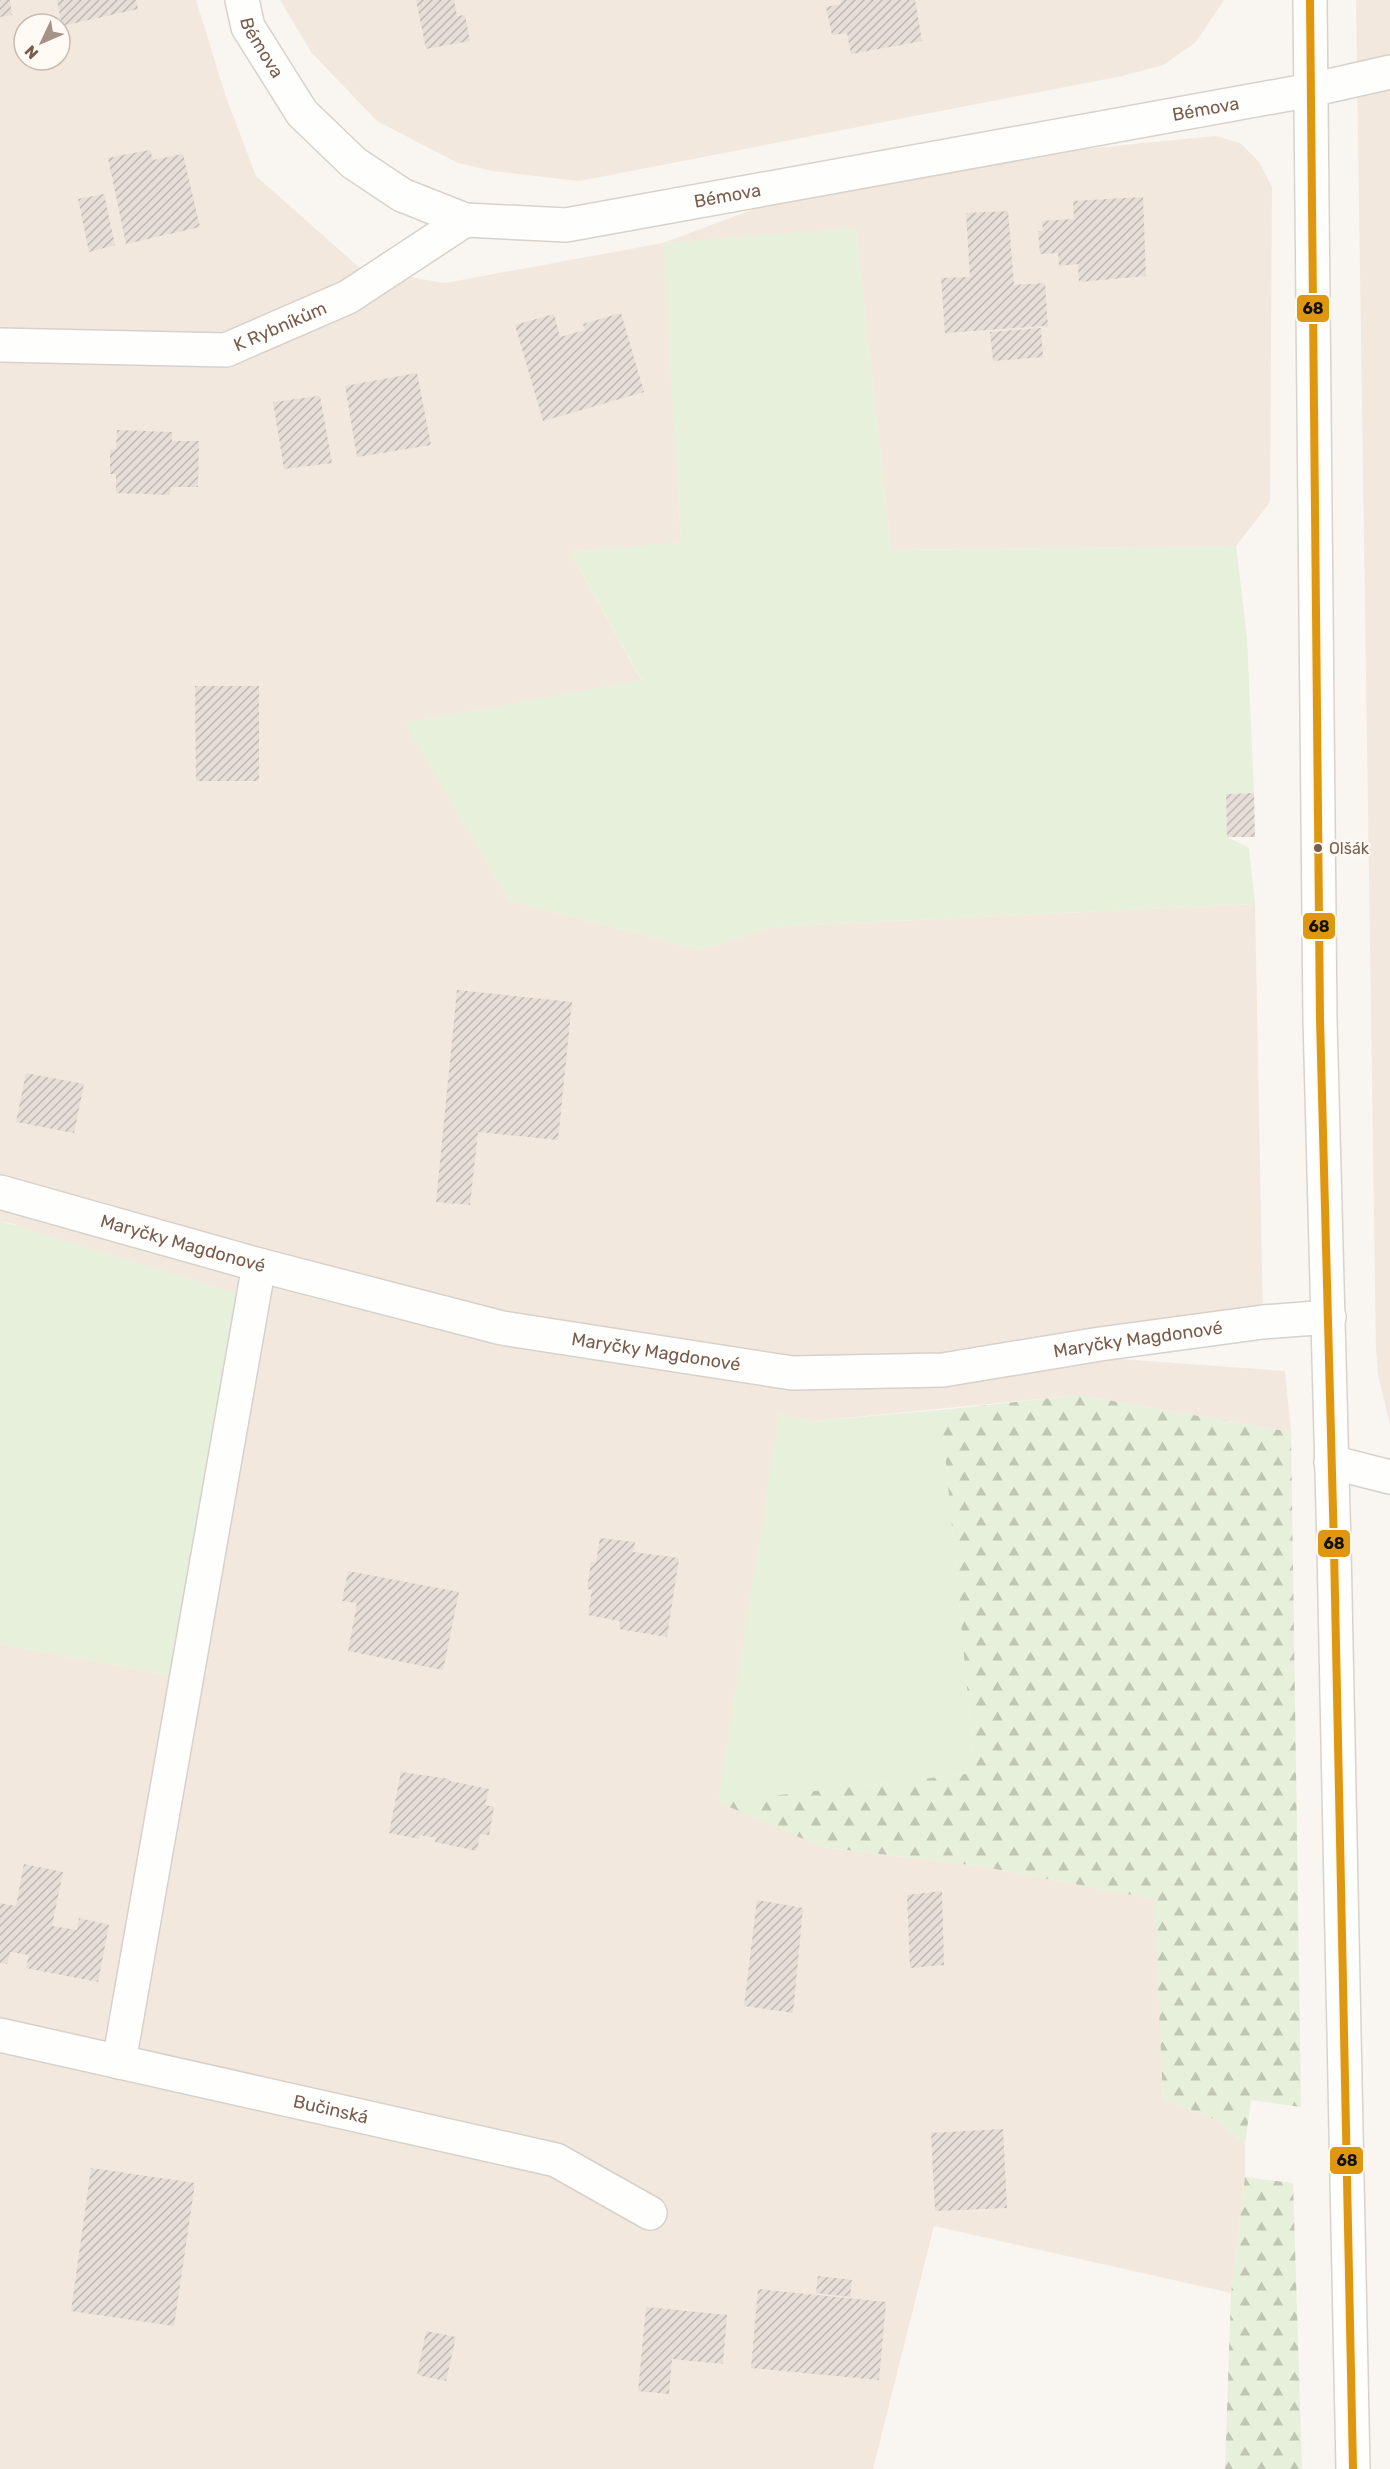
<svg xmlns="http://www.w3.org/2000/svg" width="1390" height="2469" viewBox="0 0 1390 2469" font-family="Rubik,sans-serif">
  <defs>
    <pattern id="forest-firs" width="22" height="20" patternUnits="userSpaceOnUse" patternTransform="scale(1.5)"><rect width="22" height="20" fill="#e7f0db"/><path d="M5 1l3.5 6h-7zM16 11l3.5 6h-7z" fill="#c0c6b4"/></pattern>
    <pattern id="building-hatch" width="6" height="6" patternUnits="userSpaceOnUse" patternTransform="scale(1.5)"><rect width="6" height="6" fill="#e6ded7"/><path d="M-1 1l2-2M0 6l6-6M5 7l2-2" fill="none" stroke="#bfb7b1"/></pattern>
  </defs>
  <rect width="100%" height="100%" fill="#f9f5f0"/>
  <path fill="#f2e8de" fill-rule="evenodd" d="M 0,0 L 196,0 L 226,97 L 256,176 L 361,269 L 445,283 L 663,243 L 854,172 L 1215,136 L 1240,143 L 1259,162 L 1272,187 L 1270,502 L 1236,546 L 891,550 L 856,229 L 664,243 L 681,543 L 570,552 L 642,681 L 406,723 L 509,900 L 700,950 L 770,927 L 1255,904 L 1263,1322 L 948,1351 L 1077,1356 L 1285,1371 L 1291,1432 L 1079,1395 L 815,1421 L 779,1415 L 822,1847 L 979,1866 L 1155,1899 L 1163,2099 L 1217,2120 L 1245,2144 L 1245,2177 L 1231,2293 L 934,2226 L 873,2469 L 0,2469 L 0,1644 L 170,1675 L 15,1224 L 0,1221 ZM 24,24 L 60,24 L 60,60 L 24,60 Z
    M 280,0 L 1224,0 L 1195,43 L 1163,65 L 1122,76 L 579,181 L 493,171 L 458,163 L 377,121 L 311,52 Z
    M 1356,0 L 1390,0 L 1390,1425 L 1378,1375 L 1376,1349 Z"/>
  <path fill="#e7f0db" d="M 856,228 L 891,550 L 1236,546 L 1247,638 L 1254,793 L 1226,794 L 1227,837 L 1249,848 L 1255,904 L 770,927 L 700,950 L 509,900 L 405,723 L 642,680 L 570,552 L 681,542 L 663,243 Z
    M 0,1221 L 239,1294 L 170,1675 L 0,1644 Z
    M 941,1410 L 975,1773 L 718,1802 L 779,1415 L 815,1421 Z"/>
  <path fill="url(#forest-firs)" d="M 1079,1395 L 1291,1432 L 1301,2107 L 1251,2100 L 1245,2144 L 1217,2120 L 1163,2099 L 1154,1899 L 979,1866 L 822,1847 L 718,1802 L 975,1773 L 941,1410 Z
    M 1245,2177 L 1293,2183 L 1302,2469 L 1225,2469 L 1231,2293 Z"/>
  <path fill="url(#building-hatch)" d="M 0,0 L 10,0 L 12,15 L 0,17 Z
    M 57,0 L 136,0 L 138,9 L 62,26 Z
    M 416,0 L 454,0 L 457,16 L 465,15 L 470,41 L 426,49 Z
    M 841,0 L 915,0 L 922,41 L 851,54 L 847,33 L 832,35 L 826,7 L 841,4 Z
    M 150,150 L 153,160 L 183,154 L 200,227 L 126,244 L 108,158 Z
    M 104,194 L 115,245 L 89,252 L 78,199 Z
    M 1143,197 L 1146,276 L 1079,282 L 1078,264 L 1059,266 L 1058,253 L 1040,254 L 1038,231 L 1043,231 L 1042,221 L 1074,219 L 1073,201 Z
    M 1008,211 L 1014,285 L 1045,283 L 1048,327 L 1044,326 L 945,333 L 941,278 L 970,277 L 966,213 Z
    M 621,313 L 644,392 L 543,421 L 515,325 L 554,314 L 560,337 L 585,330 L 583,324 Z
    M 1041,328 L 1043,357 L 993,361 L 990,332 Z
    M 417,373 L 431,445 L 357,457 L 345,386 Z
    M 320,396 L 332,463 L 284,469 L 273,402 Z
    M 117,430 L 172,432 L 172,441 L 199,441 L 198,487 L 171,487 L 170,495 L 116,493 L 116,474 L 110,474 L 110,449 L 116,450 Z
    M 195,686 L 259,686 L 259,781 L 196,781 Z
    M 1254,793 L 1255,837 L 1227,837 L 1226,794 Z
    M 457,990 L 572,1002 L 558,1140 L 478,1132 L 470,1205 L 436,1202 Z
    M 26,1073 L 84,1084 L 74,1133 L 16,1122 Z
    M 600,1538 L 635,1542 L 633,1552 L 679,1558 L 667,1637 L 619,1629 L 620,1621 L 588,1615 L 592,1590 L 587,1589 L 591,1562 L 596,1562 Z
    M 348,1571 L 459,1592 L 443,1670 L 348,1651 L 357,1603 L 342,1601 Z
    M 401,1772 L 450,1779 L 450,1781 L 489,1789 L 485,1805 L 494,1807 L 489,1835 L 480,1834 L 477,1851 L 435,1842 L 436,1838 L 420,1835 L 419,1839 L 389,1833 Z
    M 24,1864 L 63,1872 L 52,1926 L 77,1930 L 79,1918 L 109,1925 L 98,1982 L 26,1968 L 29,1955 L 10,1952 L 7,1964 L 0,1963 L 0,1903 L 16,1906 Z
    M 942,1891 L 944,1965 L 910,1968 L 907,1895 Z
    M 757,1900 L 803,1908 L 793,2013 L 744,2006 Z
    M 1003,2129 L 1007,2208 L 935,2211 L 931,2133 Z
    M 91,2168 L 195,2183 L 174,2326 L 71,2311 Z
    M 818,2276 L 852,2280 L 850,2297 L 816,2293 Z
    M 758,2289 L 886,2302 L 879,2380 L 751,2368 Z
    M 646,2307 L 727,2315 L 723,2364 L 672,2359 L 669,2394 L 638,2391 Z
    M 426,2331 L 456,2337 L 446,2381 L 417,2375 Z"/>
  <g fill="none" stroke-linecap="round" stroke-linejoin="round">
    <g stroke="#d7d1cb" stroke-width="36">
      <g id="street">
        <path d="M 1311,90 L 1390,72"/>
        <path id="s1" d="M 0,345 L 226,350 L 348,297 L 465,220"/>
        <path id="s2" d="M 0,1192 L 259,1265 L 502,1328 L 792,1373 L 943,1370 L 1100,1344 L 1263,1322 L 1329,1317"/>
        <path d="M 1331,1462 L 1390,1477"/>
        <path id="s3" d="M 0,2035 L 556,2160 L 650,2213"/>
        <path d="M 119,2062 L 259,1265"/>
      </g>
    </g>
    <g stroke="#d9d2cb" stroke-width="36">
      <g id="secondary">
        <path id="s4" d="M 242,0 L 248,27 L 302,113 L 354,163 L 402,195 L 465,220 L 566,225 L 1311,90"/>
        <path d="M 1310,0 L 1320,1019 L 1334,1548 L 1353,2469"/>
      </g>
    </g>
    <use href="#street" stroke="#fefefd" stroke-width="33"/>
    <use href="#secondary" stroke="#fefefd" stroke-width="33"/>
    <g stroke="#fffaf3" stroke-width="12">
      <path id="bus-1" d="M 1310,0 L 1320,1019 L 1334,1548 L 1353,2469"/>
    </g>
    <use href="#bus-1" stroke="#de970f" stroke-width="8"/>
  </g>
  <circle fill="#7a5c4d" stroke="#fffaf3" stroke-width="2" cx="1318" cy="848" r="5"/>
  <g text-anchor="middle" stroke-width="5" stroke-linejoin="round" paint-order="stroke">
    <g font-size="16" fill="#7a5c4d" stroke="#fffaf3" text-anchor="start">
      <text x="1329" y="854">Olšák</text>
    </g>
    <g font-size="18" fill="#7a5c4d" stroke="#fffaf3">
      <text dy="6" stroke="none"><textPath href="#s4" startOffset="52">Bémova</textPath></text>
      <text dy="6" stroke="none"><textPath href="#s4" startOffset="1078">Bémova</textPath></text>
      <text dy="6" stroke="none"><textPath href="#s4" startOffset="592">Bémova</textPath></text>
      <text dy="6" stroke="none"><textPath href="#s1" startOffset="285">K Rybníkům</textPath></text>
      <text dy="6" stroke="none"><textPath href="#s2" startOffset="190">Maryčky Magdonové</textPath></text>
      <text dy="6" stroke="none"><textPath href="#s2" startOffset="1162">Maryčky Magdonové</textPath></text>
      <text dy="6" stroke="none"><textPath href="#s2" startOffset="676">Maryčky Magdonové</textPath></text>
      <text dy="6" stroke="none"><textPath href="#s3" startOffset="339">Bučinská</textPath></text>
    </g>
  </g>
  <g stroke="#fffaf3" stroke-width="2">
    <rect x="1296" y="294" width="34" height="29" rx="6" fill="#de970f"/>
    <rect x="1302" y="912" width="34" height="28" rx="6" fill="#de970f"/>
    <rect x="1317" y="1529" width="34" height="29" rx="6" fill="#de970f"/>
    <rect x="1329" y="2146" width="35" height="29" rx="6" fill="#de970f"/>
  </g>
  <g font-size="16" text-anchor="middle" font-weight="bold" fill="#111">
    <text x="1313" y="314">68</text>
    <text x="1319" y="932">68</text>
    <text x="1334" y="1549">68</text>
    <text x="1347" y="2166">68</text>
  </g>
  <g transform="translate(42 42) rotate(226)"><circle r="28" fill="#fffaf3" stroke="#cabbb1" stroke-width="1.5"/>
  <path d="M0-4.5L10 22L0 15L-10 22Z" fill="#a69286"/>
  <text y="-9" font-size="16" font-weight="bold" text-anchor="middle" fill="#7a5c4d">N</text>
  </g>
</svg>
